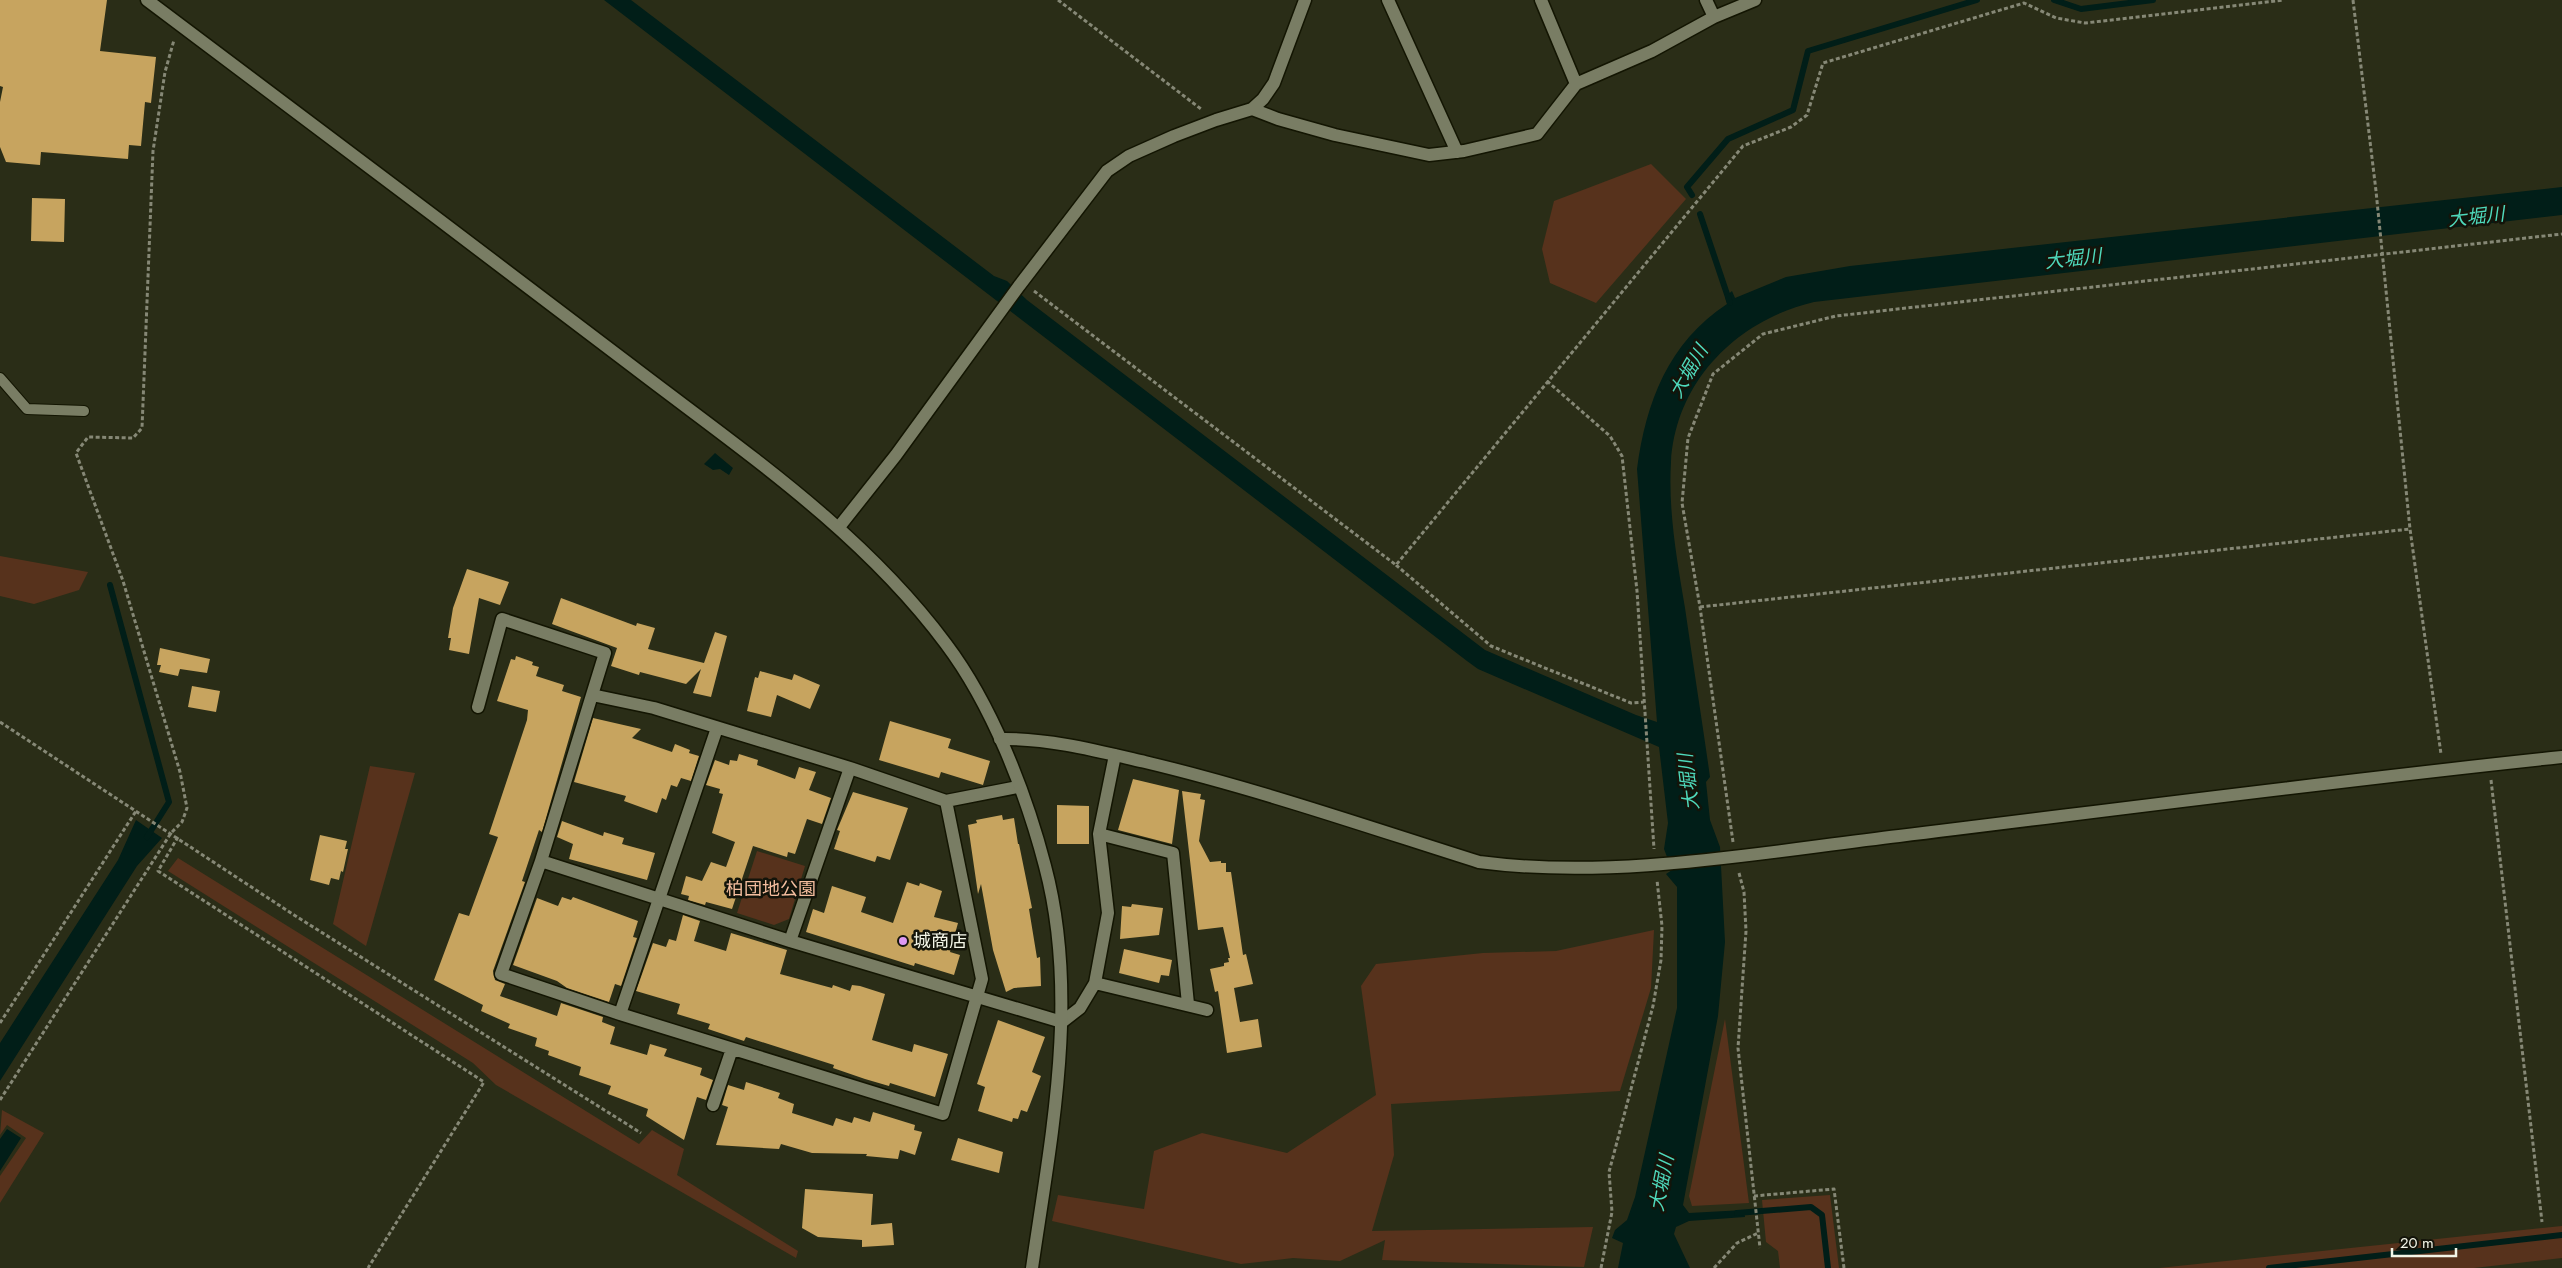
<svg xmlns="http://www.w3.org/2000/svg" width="2562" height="1268" viewBox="0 0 2562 1268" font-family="Jost,'Noto Sans JP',sans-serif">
  <rect width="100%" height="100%" fill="#2a2d17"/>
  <path fill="#57321c" d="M 1651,164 L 1686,199 L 1596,303 L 1550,283 L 1542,249 L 1554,201 Z
    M 0,556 L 88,572 L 79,590 L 34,604 L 0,596 Z
    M 370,766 L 415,773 L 366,946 L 333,924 Z
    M 757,851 L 805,866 L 789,919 L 774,925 L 737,913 Z
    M 178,858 L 639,1144 L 652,1130 L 684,1149 L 677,1175 L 798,1251 L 796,1258 L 496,1085 L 473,1063 L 168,871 Z
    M 1654,930 L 1651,988 L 1620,1091 L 1391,1104 L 1394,1155 L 1372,1231 L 1593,1227 L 1584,1267 L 1382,1260 L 1385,1240 L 1340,1261 L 1293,1258 L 1241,1264 L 1052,1221 L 1058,1195 L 1144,1209 L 1154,1151 L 1202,1133 L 1287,1153 L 1376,1095 L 1361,986 L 1376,964 L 1483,953 L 1556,951 Z
    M 1725,1019 L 1749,1203 L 1692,1206 L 1689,1196 Z
    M 2,1110 L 44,1133 L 0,1203 L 0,1176 L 26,1138 L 7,1125 L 0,1135 Z
    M 1830,1195 L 1839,1268 L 1780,1268 L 1778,1251 L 1766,1242 L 1762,1200 Z
    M 2562,1226 L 2562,1258 L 2474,1268 L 2159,1268 Z"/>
  <path fill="#011e18" d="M 604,0 L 631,0 L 994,276 L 1007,281 L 1027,300 L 1485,650 L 1636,715 L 1657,722 L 1637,469 C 1646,402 1668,343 1727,304 L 1725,297 L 1732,291 L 1735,298 L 1786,277 L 1850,266 L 2562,187 L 2562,215 L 1814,302 C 1738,320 1676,380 1671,462 C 1668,511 1677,560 1685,608 C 1693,664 1702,720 1710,777 L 1706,782 L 1710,820 L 1720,847 L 1725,942 L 1718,1016 L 1683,1205 L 1689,1213 L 1744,1210 L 1745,1217 L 1689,1221 L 1676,1227 L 1674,1234 L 1690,1268 L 1618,1268 L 1623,1243 L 1612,1238 L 1615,1230 L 1627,1220 L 1635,1197 L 1677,1008 L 1677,887 L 1666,874 L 1672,870 L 1664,849 L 1668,823 L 1659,747 L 1478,669 L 1467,661 Z
    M 715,453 L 733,468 L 729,475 L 720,469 L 713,470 L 704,464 Z
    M 136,820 L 162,838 L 137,866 L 0,1081 L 0,1043 L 118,860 Z
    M 7,1129 L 21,1138 L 0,1171 L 0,1139 Z"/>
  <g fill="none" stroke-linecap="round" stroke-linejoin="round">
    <path stroke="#011e18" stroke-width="6" d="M 2054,0 L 2081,9 L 2153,0
      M 1692,195 L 1687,187 L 1728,139 L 1793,110 L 1808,51 L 1977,0
      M 1700,214 L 1730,303
      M 110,585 L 169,802 L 147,837
      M 1737,1213 L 1811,1207 L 1822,1215 L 1828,1268
      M 2269,1268 L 2562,1235"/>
  </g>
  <path fill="#c7a45f" d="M 0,0 L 107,0 L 100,51 L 156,57 L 151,103 L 145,102 L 141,146 L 129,145 L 128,159 L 41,152 L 40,165 L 6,162 L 0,147 L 0,102 L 3,87 L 0,86 Z
    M 32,198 L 65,199 L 64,242 L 31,241 Z
    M 467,569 L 509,582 L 500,605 L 479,598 L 469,654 L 449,650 L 451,638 L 448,638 L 453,608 Z
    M 561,598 L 636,626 L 637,623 L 655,628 L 648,649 L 704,663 L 715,632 L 727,636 L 711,697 L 693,693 L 701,669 L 686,684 L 640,672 L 639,675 L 611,666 L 617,648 L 552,624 Z
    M 160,648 L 210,659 L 207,673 L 180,669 L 178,676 L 159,672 L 161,665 L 157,665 Z
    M 516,656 L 533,662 L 532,665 L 539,667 L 536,676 L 564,685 L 562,691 L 581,697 L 542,832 L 539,830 L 522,881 L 525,882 L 493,971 L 495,980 L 505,984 L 500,996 L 557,1016 L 561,1003 L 603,1017 L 602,1022 L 615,1027 L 610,1044 L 647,1055 L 650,1044 L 667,1049 L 664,1056 L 702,1068 L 700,1075 L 713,1080 L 706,1100 L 697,1097 L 684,1140 L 646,1116 L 648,1109 L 608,1094 L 611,1086 L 579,1075 L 581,1067 L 548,1055 L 549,1051 L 535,1046 L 537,1038 L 508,1028 L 510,1024 L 481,1011 L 483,1005 L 434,980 L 459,913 L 469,916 L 498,837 L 489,834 L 527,720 L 528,710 L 497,701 L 511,659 L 515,660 Z
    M 760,671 L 792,680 L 794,674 L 820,685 L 810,709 L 777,695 L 771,717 L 747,711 L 755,677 L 758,678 Z
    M 192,686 L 220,691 L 216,712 L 188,707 Z
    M 593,718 L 641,729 L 632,738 L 672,752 L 675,744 L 690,750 L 689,753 L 699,756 L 691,781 L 681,778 L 677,787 L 671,785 L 666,800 L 662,798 L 657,813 L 624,801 L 626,796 L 574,782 Z
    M 890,721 L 951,739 L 948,748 L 990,761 L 983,785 L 941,772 L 939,778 L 879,760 Z
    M 739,754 L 758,760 L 757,765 L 795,779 L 799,767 L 816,772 L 809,790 L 831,798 L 822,824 L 807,819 L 795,854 L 788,852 L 787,857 L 753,846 L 732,909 L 706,902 L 705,905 L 688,900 L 689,896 L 681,894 L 686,876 L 702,881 L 711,862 L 726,867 L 735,842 L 712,833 L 723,794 L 719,793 L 720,789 L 706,785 L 715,760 L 729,765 L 730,760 L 737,761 Z
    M 1133,779 L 1179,790 L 1172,844 L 1118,830 Z
    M 1182,791 L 1201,794 L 1200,799 L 1205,800 L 1199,841 L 1210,862 L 1221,861 L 1221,863 L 1226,863 L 1226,872 L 1231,872 L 1243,955 L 1246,954 L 1253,984 L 1234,988 L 1240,1022 L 1258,1019 L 1262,1047 L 1227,1053 L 1218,991 L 1215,992 L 1210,969 L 1224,966 L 1224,963 L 1229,962 L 1228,958 L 1230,958 L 1223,927 L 1198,930 Z
    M 853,792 L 908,808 L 890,860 L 877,856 L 875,862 L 834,849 L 840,831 L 837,830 Z
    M 1057,805 L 1089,806 L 1089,844 L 1057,844 Z
    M 1002,815 L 1003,820 L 1014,818 L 1018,844 L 1019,844 L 1032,908 L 1029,909 L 1037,958 L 1040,957 L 1041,986 L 1014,988 L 1006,992 L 993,950 L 981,884 L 978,894 L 968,825 L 977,823 L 976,820 Z
    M 562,821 L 603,836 L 604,832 L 624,838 L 622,844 L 655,853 L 647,880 L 569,859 L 573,844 L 557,837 Z
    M 320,835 L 347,841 L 345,849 L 348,849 L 343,872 L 341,871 L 339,880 L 331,878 L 329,885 L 310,880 Z
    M 907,882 L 919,886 L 920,883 L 942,891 L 934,917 L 958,923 L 950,952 L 960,955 L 954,975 L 915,963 L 914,966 L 806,932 L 813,909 L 824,913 L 832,886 L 866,897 L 861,912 L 893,923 Z
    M 562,897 L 571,900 L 573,897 L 638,921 L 633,937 L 637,938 L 621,986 L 615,984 L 609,1002 L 567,988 L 557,981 L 513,965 L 537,898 L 558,906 Z
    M 1132,904 L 1163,908 L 1159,935 L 1120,939 L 1122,906 L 1131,907 Z
    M 683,915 L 700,921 L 694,941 L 726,951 L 731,933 L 741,936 L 787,950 L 780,974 L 832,988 L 833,985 L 850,991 L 852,985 L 860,986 L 885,994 L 872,1040 L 912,1052 L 914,1044 L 948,1054 L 935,1097 L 890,1083 L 889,1086 L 865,1079 L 833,1068 L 834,1065 L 746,1037 L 744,1041 L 708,1029 L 710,1024 L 677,1014 L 680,1004 L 636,991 L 653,943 L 666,947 L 669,939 L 676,941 Z
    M 1124,949 L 1172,960 L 1169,976 L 1161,975 L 1159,983 L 1119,973 Z
    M 998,1020 L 1045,1037 L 1032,1072 L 1041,1076 L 1027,1112 L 1021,1110 L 1018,1119 L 1013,1118 L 1012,1122 L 978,1111 L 985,1087 L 977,1084 Z
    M 746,1082 L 780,1093 L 778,1098 L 794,1104 L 792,1113 L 833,1126 L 836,1118 L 852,1123 L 854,1117 L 870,1122 L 873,1112 L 915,1125 L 914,1130 L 922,1132 L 915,1155 L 900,1150 L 898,1159 L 866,1156 L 867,1154 L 812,1153 L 781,1144 L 779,1149 L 716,1145 L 728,1107 L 722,1105 L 728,1085 L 744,1090 Z
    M 958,1138 L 1003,1152 L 999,1173 L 951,1160 Z
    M 805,1189 L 873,1194 L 871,1225 L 892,1223 L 894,1245 L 862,1247 L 862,1240 L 818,1237 L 802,1228 Z"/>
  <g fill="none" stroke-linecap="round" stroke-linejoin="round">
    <g stroke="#131502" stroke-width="12">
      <path id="lane" d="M 0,378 L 27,409 L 84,411"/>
    </g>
    <g stroke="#131502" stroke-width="15">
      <path id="street" d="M 1388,0 L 1457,152
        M 1541,0 L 1576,84
        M 1706,0 L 1714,17
        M 1252,109 L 1278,119 L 1335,135 L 1429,155 L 1464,151 L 1537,134 L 1576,84 L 1652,51 L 1714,17 L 1755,0
        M 839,527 L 896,455 L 1019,286 L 1107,171 L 1129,156 L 1174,136 L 1216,120 L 1252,109 L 1263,99 L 1274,83 L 1305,0
        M 478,707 L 502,619 L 605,653 L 592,695
        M 1000,739 C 1048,738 1098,751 1145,762 C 1258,789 1368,827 1479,862 C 1616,880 1762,852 1899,836 C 2120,809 2341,780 2562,757
        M 946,801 L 982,979 L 943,1114 L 620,1014 L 501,974 L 541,861 L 592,695 L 654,708 L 850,768 L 946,801 L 1018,787
        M 1099,834 L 1173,853 L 1188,1004
        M 541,861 L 790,941 L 1062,1022 L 1080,1008 L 1095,983 L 1108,913 L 1099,834 L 1115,755
        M 790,941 L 850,768
        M 1095,983 L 1207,1010
        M 620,1014 L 717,728
        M 713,1105 L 732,1049"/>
    </g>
    <g stroke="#131502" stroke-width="15">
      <path id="secondary" d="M 147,0 C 309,122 471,243 632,366 C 743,451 862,531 946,644 C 992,705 1026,793 1045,866 C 1080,997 1051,1137 1032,1268"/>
    </g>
    <path stroke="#868876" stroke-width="3" stroke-dasharray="4 2.5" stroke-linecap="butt" d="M 1058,0 L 1201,109
      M 2353,0 L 2376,191 L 2410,529 L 2441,754
      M 1034,291 L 1396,565 L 1743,146 L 1791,127 L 1807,115 L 1823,63 L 2024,3 L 2056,18 L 2085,23 L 2284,0
      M 1547,381 L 1610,436 L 1622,456 L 1637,591 L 1654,849
      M 1396,565 L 1491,646 L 1631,703 L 1644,702
      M 1700,607 L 2410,529
      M 0,722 L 294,915 L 641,1133
      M 2491,780 L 2542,1222
      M 178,837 L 158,871 L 484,1082 L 368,1268
      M 1733,842 L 1700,607 L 1682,503 L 1688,438 L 1713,374 L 1763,334 L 1836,316 L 2562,234
      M 1739,873 L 1744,892 L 1746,931 L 1738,1048 L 1760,1248
      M 0,1023 L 136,811
      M 0,1100 L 171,833 L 182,822 L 187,808 L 180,772 L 123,581 L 76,453 L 88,437 L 133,438 L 142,428 L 153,151 L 165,72 L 174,40
      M 1754,1196 L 1834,1189 L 1844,1268
      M 1601,1268 L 1612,1212 L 1609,1172 L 1653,1006 L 1661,960 L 1662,926 L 1657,880
      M 1714,1268 L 1737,1243 L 1758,1233"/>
    <use href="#lane" stroke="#797d64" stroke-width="10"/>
    <use href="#street" stroke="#797d64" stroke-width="12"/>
    <use href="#secondary" stroke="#797d64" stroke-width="12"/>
  </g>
  <circle fill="#dd99f3" stroke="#13140a" stroke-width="2" cx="903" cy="941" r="5"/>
  <g text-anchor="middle" stroke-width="5" stroke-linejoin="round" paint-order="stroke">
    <g font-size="18" fill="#f4bd9e" stroke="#13140a">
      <text x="771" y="895">柏団地公園</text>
    </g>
    <g font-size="18" fill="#f3f5e7" stroke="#13140a" text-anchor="start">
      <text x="913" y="947">城商店</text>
    </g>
    <g font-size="19" font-style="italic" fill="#4ed9bc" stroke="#13140a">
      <text transform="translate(2476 216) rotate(-6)" y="7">大堀川</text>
      <text transform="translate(2073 258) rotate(-6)" y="7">大堀川</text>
      <text transform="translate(1688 371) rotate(-60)" y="7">大堀川</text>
      <text transform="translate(1688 782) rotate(-97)" y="7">大堀川</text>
      <text transform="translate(1661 1183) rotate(-79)" y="7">大堀川</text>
    </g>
  </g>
  <path d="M2392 1248v8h64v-8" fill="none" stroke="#f3f5e7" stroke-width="2.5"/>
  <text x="2400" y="1248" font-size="15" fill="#f3f5e7" stroke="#13140a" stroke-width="4" paint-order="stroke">20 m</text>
</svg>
